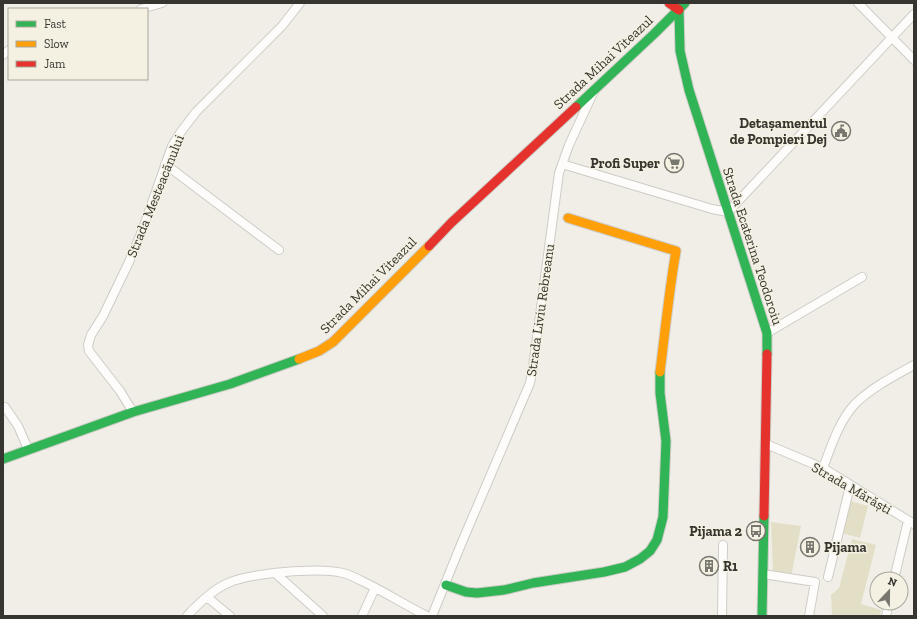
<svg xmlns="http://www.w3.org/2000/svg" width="917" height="619" viewBox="0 0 917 619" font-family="'Zilla Slab',serif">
  <rect width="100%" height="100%" fill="#f0eee7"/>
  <path fill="#e3dfc7" d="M 850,501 L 868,506 L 860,538 L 841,533 Z
    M 771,522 L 801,526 L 791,577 L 773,574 Z
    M 852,539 L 876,545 L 861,604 L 881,610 L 880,616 L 832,616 L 831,595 L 839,588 Z"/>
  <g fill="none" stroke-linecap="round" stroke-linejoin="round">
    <g stroke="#cdccc6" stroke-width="10">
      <path id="street" d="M 858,3 L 914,60
        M 141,9 L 162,3
        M 3,55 L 9,50
        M 165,164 L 279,250
        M 562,164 L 712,209 L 728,212 L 914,14
        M 767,333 L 862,277
        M 5,407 L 18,426 L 28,449
        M 133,412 L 120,391 L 89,351 L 88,345 L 91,335 L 103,316 L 129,262 L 142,231 L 172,146 L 180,133 L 196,112 L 282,26 L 300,3
        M 766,444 L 823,468 L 914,524
        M 823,468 C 831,447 839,421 855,404 C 871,388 894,376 914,365
        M 275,573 L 323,616
        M 763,574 L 815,582 L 809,616
        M 828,577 L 850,486
        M 894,579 L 908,521
        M 207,597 L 230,616
        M 187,616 C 198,604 212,590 228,583 C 251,573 318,567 343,573 C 351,575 360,580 368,584 C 388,594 407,606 427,616
        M 362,616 L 375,588
        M 432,616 L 462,542 L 530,383 L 533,367 L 559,173 L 569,145 L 594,91
        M 722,616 L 723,545
        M 886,616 L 889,603"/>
    </g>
    <g stroke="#cdccc6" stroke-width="11">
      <path id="fast" d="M 679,10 L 680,51 L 689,90 L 767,333 L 767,354
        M 576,107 L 654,34 L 685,3
        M 3,459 L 133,412 L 230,384 L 299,359
        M 446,585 L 466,592 L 477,593 L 504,590 L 533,583 L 604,572 L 625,567 L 640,559 L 650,551 L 657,540 L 663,517 L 666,441 L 660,393 L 660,372
        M 762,616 L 764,516"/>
    </g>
    <g stroke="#cdccc6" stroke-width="11">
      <path id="slow" d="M 568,218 L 676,251 C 669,291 665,332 660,372
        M 299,359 L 319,351 L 333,342 L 429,246"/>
    </g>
    <g stroke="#cdccc6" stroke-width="11">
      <path id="jam" d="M 669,3 L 679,10
        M 429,246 L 451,223 L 576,107
        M 764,516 L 767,354"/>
    </g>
    <use href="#street" stroke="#fdfcfb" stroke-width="8"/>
    <use href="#fast" stroke="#30b455" stroke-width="9"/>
    <use href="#slow" stroke="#ff9f0a" stroke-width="9"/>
    <use href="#jam" stroke="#e5322d" stroke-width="9"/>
  </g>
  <defs>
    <g id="civic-ring" transform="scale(1)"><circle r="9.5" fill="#f4f1e3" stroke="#77766f" stroke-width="1.5"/><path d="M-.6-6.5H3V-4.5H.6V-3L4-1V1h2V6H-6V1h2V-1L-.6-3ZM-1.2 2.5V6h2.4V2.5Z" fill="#77766f"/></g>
    <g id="supermarket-ring" transform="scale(1)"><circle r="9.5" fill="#f4f1e3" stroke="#77766f" stroke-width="1.5"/><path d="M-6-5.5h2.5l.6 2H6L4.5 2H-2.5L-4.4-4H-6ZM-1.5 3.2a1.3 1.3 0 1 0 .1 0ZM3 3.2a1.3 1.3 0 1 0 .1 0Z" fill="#77766f"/></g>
    <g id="bus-ring" transform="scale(1)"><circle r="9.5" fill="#f4f1e3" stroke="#77766f" stroke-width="1.5"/><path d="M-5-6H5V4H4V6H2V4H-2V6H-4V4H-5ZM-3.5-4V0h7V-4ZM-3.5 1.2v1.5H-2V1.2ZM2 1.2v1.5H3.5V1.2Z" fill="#77766f"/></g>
    <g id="building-ring" transform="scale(1)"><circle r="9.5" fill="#f4f1e3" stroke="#77766f" stroke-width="1.5"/><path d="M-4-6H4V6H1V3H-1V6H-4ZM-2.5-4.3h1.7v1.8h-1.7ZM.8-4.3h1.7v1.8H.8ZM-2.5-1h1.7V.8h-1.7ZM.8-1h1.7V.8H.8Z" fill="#77766f"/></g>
  </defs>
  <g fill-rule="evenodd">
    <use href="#civic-ring" x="841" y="131"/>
    <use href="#supermarket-ring" x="674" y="163"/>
    <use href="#bus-ring" x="756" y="531"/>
    <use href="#building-ring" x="810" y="547"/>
    <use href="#building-ring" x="709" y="566"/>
  </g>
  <g text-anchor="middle" stroke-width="3" stroke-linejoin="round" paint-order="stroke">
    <g font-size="14" fill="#36352f" stroke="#f4f1e3">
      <text transform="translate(603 62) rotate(-43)" y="5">Strada Mihai Viteazul</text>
      <text transform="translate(155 196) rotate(-68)" y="5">Strada Mesteacănului</text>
      <text transform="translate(753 246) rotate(72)" y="5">Strada Ecaterina Teodoroiu</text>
      <text transform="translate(368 285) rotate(-45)" y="5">Strada Mihai Viteazul</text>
      <text transform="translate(540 310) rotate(-82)" y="5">Strada Liviu Rebreanu</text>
      <text transform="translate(852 488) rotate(30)" y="5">Strada Mărăști</text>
    </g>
    <g font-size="14" font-weight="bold" fill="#36352f" stroke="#f4f1e3" text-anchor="end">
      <text x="827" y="128">Detașamentul<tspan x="827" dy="16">de Pompieri Dej</tspan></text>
      <text x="660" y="168">Profi Super</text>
      <text x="742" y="536">Pijama 2</text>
      <text x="824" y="552" text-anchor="start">Pijama</text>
      <text x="723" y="571" text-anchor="start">R1</text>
    </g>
  </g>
  <rect width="917" height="619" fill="none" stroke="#36352f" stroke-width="8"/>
  <rect x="8" y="8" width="140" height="72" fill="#f4f1e3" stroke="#a8a69b"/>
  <rect x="16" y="21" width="20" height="6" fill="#30b455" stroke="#a8a69b"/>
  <text x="44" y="28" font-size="12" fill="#36352f">Fast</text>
  <rect x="16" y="41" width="20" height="6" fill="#ff9f0a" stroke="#a8a69b"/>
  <text x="44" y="48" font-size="12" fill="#36352f">Slow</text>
  <rect x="16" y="61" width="20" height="6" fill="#e5322d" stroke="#a8a69b"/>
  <text x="44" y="68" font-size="12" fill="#36352f">Jam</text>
  <g transform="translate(889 591) rotate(22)"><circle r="19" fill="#f4f1e3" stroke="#a8a69b"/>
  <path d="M0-3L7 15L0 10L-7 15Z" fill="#77766f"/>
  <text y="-6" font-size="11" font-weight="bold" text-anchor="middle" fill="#36352f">N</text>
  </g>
</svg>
